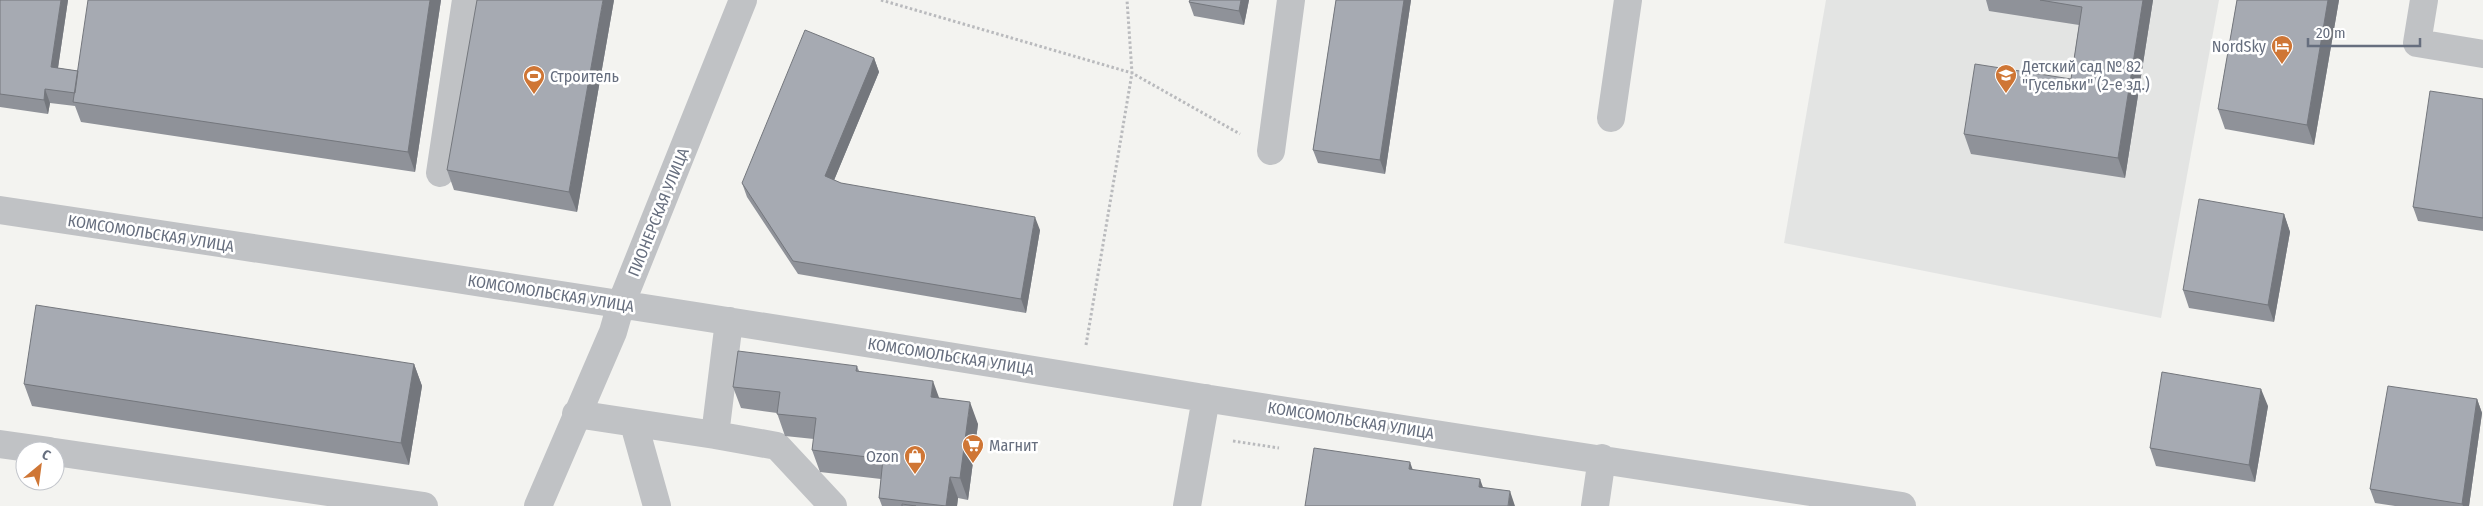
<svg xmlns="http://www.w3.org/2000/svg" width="2483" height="506" viewBox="0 0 2483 506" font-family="'Fira Sans Condensed',sans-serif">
  <rect width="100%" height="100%" fill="#f3f3f0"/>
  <path fill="#e3e4e3" d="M 1826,0 L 2219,0 L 2161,318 L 1784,243 Z"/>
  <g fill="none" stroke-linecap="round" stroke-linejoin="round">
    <path stroke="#b9babd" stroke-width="3" stroke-dasharray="2.5 2.5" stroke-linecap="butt" d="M 881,0 L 1132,73 L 1240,134
      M 1086,345 L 1132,73 L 1127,0
      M 1233,441 L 1279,448"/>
    <path stroke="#c0c2c5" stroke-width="28" d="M 2424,0 L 2417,43 L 2483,54
      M 1611,118 L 1628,0
      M 1271,151 L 1291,0
      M 440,173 L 466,0
      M 0,210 C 402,270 803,331 1204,398 C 1436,436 1670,469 1902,506
      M 729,321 L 715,435 L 777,446 L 833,506
      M 576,414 L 715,435
      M 634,424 L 657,506
      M 0,444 L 50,451
      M 55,452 L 424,506
      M 538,506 L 613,332 L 621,304 L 743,0
      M 1187,506 L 1206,398
      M 1595,506 L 1602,458"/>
  </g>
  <path fill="#8f9299" d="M 0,0 L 68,0 L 58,68 L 78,71 L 441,0 L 415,172 L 81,122 L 75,106 L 50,103 L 48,114 L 0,107 Z
    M 614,0 L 577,212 L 454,190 L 447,170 Z
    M 1190,0 L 1249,0 L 1244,25 L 1194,16 L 1189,2 Z
    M 1336,0 L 1411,0 L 1385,174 L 1318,163 L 1313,150 Z
    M 1986,0 L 2153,0 L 2125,178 L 1971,154 L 1964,134 L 2071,79 L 2079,25 L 1989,11 Z
    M 2237,0 L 2339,0 L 2314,145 L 2225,129 L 2218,109 Z
    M 874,58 L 879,72 L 834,180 L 841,183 L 1040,230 L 1026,313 L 798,274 L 747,197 L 742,183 Z
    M 2483,99 L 2483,231 L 2418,221 L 2413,207 Z
    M 2284,214 L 2290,232 L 2274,322 L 2189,308 L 2183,290 Z
    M 414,364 L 422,386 L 409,465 L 32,406 L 24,384 Z
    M 857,366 L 859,371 L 939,398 L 978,424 L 968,500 L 958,498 L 957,506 L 882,506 L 879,498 L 881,479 L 820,472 L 812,450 L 814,439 L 785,436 L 777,413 L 741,408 L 733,387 Z
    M 2477,399 L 2482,413 L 2469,506 L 2395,506 L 2375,503 L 2370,489 Z
    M 2268,406 L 2255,482 L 2156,466 L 2150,448 Z"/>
  <path fill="#74777d" d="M 61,0 L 68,0 L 56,81 L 51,67 Z
    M 430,0 L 441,0 L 415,172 L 408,152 Z
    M 603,0 L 614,0 L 577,212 L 569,192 Z
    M 1241,0 L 1249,0 L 1244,25 L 1239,11 Z
    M 1404,0 L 1411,0 L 1385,174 L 1380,160 Z
    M 2143,0 L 2153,0 L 2125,178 L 2118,158 Z
    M 2328,0 L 2339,0 L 2314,145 L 2307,125 Z
    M 874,58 L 879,72 L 830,190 L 825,176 Z
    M 45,89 L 50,103 L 48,114 L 44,100 Z
    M 2284,214 L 2290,232 L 2274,322 L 2268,305 Z
    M 1035,217 L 1040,230 L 1026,313 L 1021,299 Z
    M 414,364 L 422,386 L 409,465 L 401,443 Z
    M 933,381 L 941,403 L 931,397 Z
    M 2261,389 L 2268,406 L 2255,482 L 2249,465 Z
    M 2477,399 L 2482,413 L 2469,506 L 2463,506 L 2462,504 Z
    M 970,402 L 978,424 L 968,500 L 960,478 Z
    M 1410,462 L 1418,484 L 1409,469 Z
    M 950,477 L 958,498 L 957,506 L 946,506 Z
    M 1480,479 L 1488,501 L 1479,487 Z
    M 1510,491 L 1515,506 L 1508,506 Z"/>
  <path fill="#a6aab2" stroke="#74777d" d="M 0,0 L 61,0 L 51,67 L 78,71 L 75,93 L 45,89 L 44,100 L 0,94 Z
    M 88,0 L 430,0 L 408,152 L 73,102 Z
    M 477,0 L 603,0 L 569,192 L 447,170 Z
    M 1190,0 L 1241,0 L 1239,11 L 1189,2 Z
    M 1336,0 L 1404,0 L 1380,160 L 1313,150 Z
    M 2040,0 L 2143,0 L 2118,158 L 1964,134 L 1975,64 L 2071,79 L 2082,7 Z
    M 2237,0 L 2328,0 L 2307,125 L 2218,109 Z
    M 805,30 L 874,58 L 825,176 L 841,183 L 1035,217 L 1021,299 L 793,261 L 742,183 Z
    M 2430,91 L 2483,99 L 2483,218 L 2413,207 Z
    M 2199,199 L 2284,214 L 2268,305 L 2183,290 Z
    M 36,305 L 414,364 L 401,443 L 24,384 Z
    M 738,351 L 857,366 L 856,371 L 933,381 L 931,397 L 970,402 L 960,478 L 950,477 L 946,506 L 879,498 L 883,459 L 812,450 L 816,418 L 777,414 L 780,392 L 733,387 Z
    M 2162,372 L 2261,389 L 2249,465 L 2150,448 Z
    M 2388,386 L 2477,399 L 2462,504 L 2370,489 Z
    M 1314,448 L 1410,462 L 1409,469 L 1480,479 L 1479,487 L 1510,491 L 1508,506 L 1305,506 Z
    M 902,504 L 916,506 L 902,506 Z"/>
  <defs>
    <g id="hotel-pin" transform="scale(1.125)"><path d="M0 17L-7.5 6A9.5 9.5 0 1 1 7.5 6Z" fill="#cf7635" stroke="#fff"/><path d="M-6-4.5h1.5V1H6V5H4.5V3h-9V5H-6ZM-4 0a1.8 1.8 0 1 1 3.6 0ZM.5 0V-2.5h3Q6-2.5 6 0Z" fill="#fff"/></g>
    <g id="school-pin" transform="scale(1.125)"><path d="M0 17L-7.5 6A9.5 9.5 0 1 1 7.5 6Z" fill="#cf7635" stroke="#fff"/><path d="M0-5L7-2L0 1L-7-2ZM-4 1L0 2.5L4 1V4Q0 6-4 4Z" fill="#fff"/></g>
    <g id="stadium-pin" transform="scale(1.125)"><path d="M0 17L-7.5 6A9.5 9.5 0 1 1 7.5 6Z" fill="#cf7635" stroke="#fff"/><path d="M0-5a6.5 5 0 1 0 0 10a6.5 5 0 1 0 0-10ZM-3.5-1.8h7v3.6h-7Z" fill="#fff"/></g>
    <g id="supermarket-pin" transform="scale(1.125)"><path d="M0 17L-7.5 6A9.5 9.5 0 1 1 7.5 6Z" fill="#cf7635" stroke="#fff"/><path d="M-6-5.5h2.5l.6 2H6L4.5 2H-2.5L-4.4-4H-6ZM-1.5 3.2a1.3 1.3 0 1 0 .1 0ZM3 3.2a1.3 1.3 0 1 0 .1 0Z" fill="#fff"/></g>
    <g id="shop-pin" transform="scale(1.125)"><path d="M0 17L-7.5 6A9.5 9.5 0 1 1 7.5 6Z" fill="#cf7635" stroke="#fff"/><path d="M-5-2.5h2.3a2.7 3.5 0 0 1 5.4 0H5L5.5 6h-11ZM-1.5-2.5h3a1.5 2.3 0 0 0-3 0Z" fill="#fff"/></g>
  </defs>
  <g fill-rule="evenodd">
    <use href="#hotel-pin" x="2282" y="46"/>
    <use href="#school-pin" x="2006" y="75"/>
    <use href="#stadium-pin" x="534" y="76"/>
    <use href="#supermarket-pin" x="973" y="445"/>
    <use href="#shop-pin" x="915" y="456"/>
  </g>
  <g text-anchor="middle" stroke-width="5" stroke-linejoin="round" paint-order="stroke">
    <g font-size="16" fill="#666e7e" stroke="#fff" text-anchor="start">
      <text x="2266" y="52" text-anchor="end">NordSky</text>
      <text x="2022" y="72">Детский сад № 82<tspan x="2022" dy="18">"Гусельки" (2-е зд.)</tspan></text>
      <text x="550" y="82">Строитель</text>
      <text x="989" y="451">Магнит</text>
      <text x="899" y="462" text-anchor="end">Ozon</text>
    </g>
    <g font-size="16" fill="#666e7e" stroke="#fff">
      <text transform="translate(658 212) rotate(-68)" y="6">ПИОНЕРСКАЯ УЛИЦА</text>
      <text transform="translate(151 233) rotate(9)" y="6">КОМСОМОЛЬСКАЯ УЛИЦА</text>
      <text transform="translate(551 293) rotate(9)" y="6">КОМСОМОЛЬСКАЯ УЛИЦА</text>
      <text transform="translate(951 356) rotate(9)" y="6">КОМСОМОЛЬСКАЯ УЛИЦА</text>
      <text transform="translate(1351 420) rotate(9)" y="6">КОМСОМОЛЬСКАЯ УЛИЦА</text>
    </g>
  </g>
  <g transform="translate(40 466) rotate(29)"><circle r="24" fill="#ffffff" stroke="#c2c5cb"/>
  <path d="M0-4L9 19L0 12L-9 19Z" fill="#cf7635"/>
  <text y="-8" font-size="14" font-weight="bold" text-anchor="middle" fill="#666e7e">С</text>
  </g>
  <path d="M2308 38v8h112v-8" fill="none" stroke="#666e7e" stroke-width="2.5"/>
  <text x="2316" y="38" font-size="15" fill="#666e7e" stroke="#ffffff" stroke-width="4" paint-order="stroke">20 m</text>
</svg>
